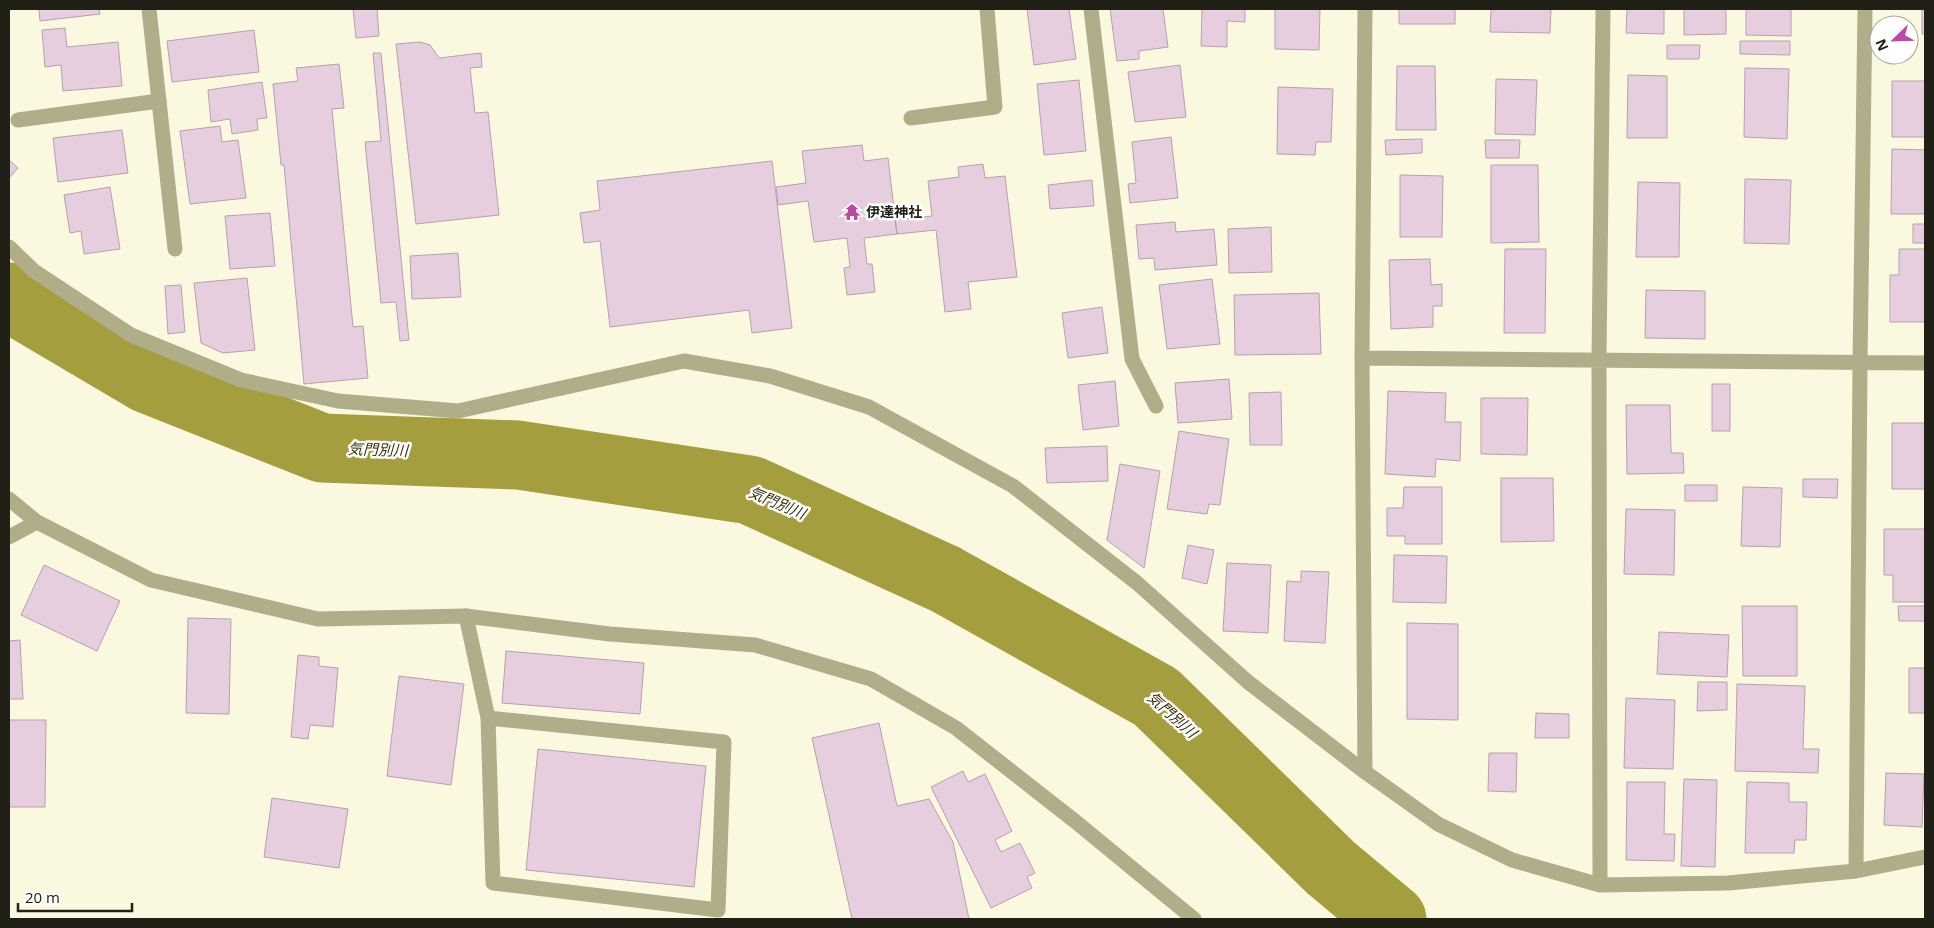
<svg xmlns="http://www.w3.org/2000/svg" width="1934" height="928" viewBox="0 0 1934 928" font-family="'Open Sans','Noto Sans JP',sans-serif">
  <rect width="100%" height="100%" fill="#faf9e0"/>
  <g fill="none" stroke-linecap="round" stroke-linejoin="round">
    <path stroke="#a49e3e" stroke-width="69" d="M 9,297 L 148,379 L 322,448 L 518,455 L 750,490 L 945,579 L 1156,697 L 1331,868 L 1392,919"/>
  </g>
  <path fill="#e6cede" stroke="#b6a0af" d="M 39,9 L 99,9 L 100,14 L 40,21 Z
    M 353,9 L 377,9 L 379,36 L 356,38 Z
    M 1027,9 L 1069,9 L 1076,59 L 1034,65 Z
    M 1110,9 L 1163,9 L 1168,47 L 1139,51 L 1139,59 L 1117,61 Z
    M 1202,9 L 1245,9 L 1245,22 L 1227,21 L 1227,47 L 1201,46 Z
    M 1275,9 L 1320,9 L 1319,50 L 1275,49 Z
    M 1399,9 L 1455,9 L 1455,24 L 1399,24 Z
    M 1491,9 L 1551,9 L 1550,33 L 1490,32 Z
    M 1627,9 L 1664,9 L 1664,34 L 1626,33 Z
    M 1684,9 L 1726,9 L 1726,34 L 1684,35 Z
    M 1746,9 L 1791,9 L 1791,36 L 1746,35 Z
    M 1922,9 L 1925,9 L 1925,34 L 1922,34 Z
    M 65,28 L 67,47 L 118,42 L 122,86 L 63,91 L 61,65 L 45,67 L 42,30 Z
    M 254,30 L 259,72 L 172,82 L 167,41 Z
    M 1740,41 L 1790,41 L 1790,55 L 1740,54 Z
    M 420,42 L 430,45 L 439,58 L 481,53 L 482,67 L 470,68 L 475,113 L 488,112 L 499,215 L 416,224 L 396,44 Z
    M 1667,45 L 1700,45 L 1699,59 L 1667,59 Z
    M 373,53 L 381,53 L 409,340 L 400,341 L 396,302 L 381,303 L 365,142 L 381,141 Z
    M 339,64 L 344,108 L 332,109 L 353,327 L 363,326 L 368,378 L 304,384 L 284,165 L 281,165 L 273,84 L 298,81 L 296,68 Z
    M 1180,65 L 1186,117 L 1135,122 L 1128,72 Z
    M 1397,66 L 1435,66 L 1436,130 L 1396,130 Z
    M 1745,68 L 1789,69 L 1787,139 L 1744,137 Z
    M 1628,75 L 1667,76 L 1667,138 L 1627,138 Z
    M 1496,79 L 1537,80 L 1535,135 L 1495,134 Z
    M 1079,80 L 1086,151 L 1044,155 L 1037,84 Z
    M 1892,81 L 1925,81 L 1925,137 L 1892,137 Z
    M 262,82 L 267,118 L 257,119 L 258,130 L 232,134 L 230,119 L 211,122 L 208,90 Z
    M 1278,87 L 1333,89 L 1331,142 L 1316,142 L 1315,155 L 1277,154 Z
    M 220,126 L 222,142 L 238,140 L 246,198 L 190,204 L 180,131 Z
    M 122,130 L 128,173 L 58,182 L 53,138 Z
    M 1171,137 L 1178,198 L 1130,203 L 1128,184 L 1136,183 L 1132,142 Z
    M 1422,139 L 1422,153 L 1386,155 L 1385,140 Z
    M 1485,140 L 1520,140 L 1519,158 L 1486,158 Z
    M 862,145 L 864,161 L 888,158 L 897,234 L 864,238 L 867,264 L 872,264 L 875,292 L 847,295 L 844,268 L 850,267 L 847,238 L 814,242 L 808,201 L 778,205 L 776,187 L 806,183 L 802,151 Z
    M 1892,149 L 1925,150 L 1925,214 L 1891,214 Z
    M 9,160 L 18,168 L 9,178 Z
    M 772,161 L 792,328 L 752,333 L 749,310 L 610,327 L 600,241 L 584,243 L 580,213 L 600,210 L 597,181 Z
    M 983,164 L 985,178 L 1005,176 L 1017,277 L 968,282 L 971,309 L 945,312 L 936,230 L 897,234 L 895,220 L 932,216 L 928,181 L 959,177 L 958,167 Z
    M 1491,165 L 1538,165 L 1539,242 L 1491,243 Z
    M 1400,175 L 1443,176 L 1442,237 L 1400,237 Z
    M 1745,179 L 1791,180 L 1789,244 L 1744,243 Z
    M 1092,180 L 1094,206 L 1050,209 L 1048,185 Z
    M 1638,182 L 1680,183 L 1679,257 L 1636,257 Z
    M 110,187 L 120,249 L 84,254 L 81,231 L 70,233 L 64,195 Z
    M 270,213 L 275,266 L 230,269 L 225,216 Z
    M 1175,222 L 1176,232 L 1214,229 L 1217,265 L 1155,270 L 1154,258 L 1139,259 L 1136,225 Z
    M 1913,224 L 1925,224 L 1925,243 L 1913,243 Z
    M 1271,227 L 1272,272 L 1229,273 L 1228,229 Z
    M 1505,249 L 1546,249 L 1545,333 L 1504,333 Z
    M 1899,249 L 1925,249 L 1925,322 L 1890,322 L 1890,275 L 1899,275 Z
    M 458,253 L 461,297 L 412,299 L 410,256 Z
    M 1430,259 L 1431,285 L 1442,284 L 1442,306 L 1433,306 L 1433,327 L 1391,329 L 1389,260 Z
    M 247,278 L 255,350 L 223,353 L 201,343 L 194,283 Z
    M 1212,279 L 1220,344 L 1167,349 L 1159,285 Z
    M 181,285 L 185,332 L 168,334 L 165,286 Z
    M 1646,290 L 1705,291 L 1705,339 L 1645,338 Z
    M 1319,293 L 1321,354 L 1235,355 L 1234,295 Z
    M 1102,307 L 1108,353 L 1068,358 L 1062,313 Z
    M 1229,379 L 1232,419 L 1178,423 L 1175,383 Z
    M 1115,381 L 1119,426 L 1083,430 L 1078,385 Z
    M 1712,384 L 1730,384 L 1730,431 L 1712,431 Z
    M 1388,391 L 1446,393 L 1445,422 L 1461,422 L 1460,461 L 1436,459 L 1435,477 L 1385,474 Z
    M 1281,392 L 1282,445 L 1250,445 L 1249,393 Z
    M 1481,398 L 1528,398 L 1527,455 L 1481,454 Z
    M 1626,405 L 1670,405 L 1671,453 L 1683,453 L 1684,473 L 1627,474 Z
    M 1892,423 L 1925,423 L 1925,489 L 1892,489 Z
    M 1179,431 L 1229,439 L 1220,505 L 1209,504 L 1207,514 L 1167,509 Z
    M 1107,446 L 1108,481 L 1047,483 L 1045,448 Z
    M 1120,464 L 1160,471 L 1144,568 L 1107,540 Z
    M 1501,478 L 1553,478 L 1554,541 L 1501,542 Z
    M 1803,479 L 1838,479 L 1837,498 L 1803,497 Z
    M 1685,485 L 1717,485 L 1717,501 L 1685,501 Z
    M 1404,487 L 1442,487 L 1442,544 L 1405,544 L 1405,536 L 1387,536 L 1387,508 L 1403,508 Z
    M 1743,487 L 1782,488 L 1780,547 L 1741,546 Z
    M 1626,509 L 1675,510 L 1674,575 L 1624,574 Z
    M 1884,529 L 1925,529 L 1925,602 L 1893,602 L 1893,575 L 1884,575 Z
    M 1188,545 L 1214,550 L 1207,584 L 1182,578 Z
    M 1394,555 L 1447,556 L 1446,603 L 1393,602 Z
    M 1227,563 L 1271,565 L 1268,633 L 1223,631 Z
    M 44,565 L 120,601 L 97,651 L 21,615 Z
    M 1301,571 L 1329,572 L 1325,643 L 1284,641 L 1287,581 L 1301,582 Z
    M 1742,606 L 1797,606 L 1797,676 L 1743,676 Z
    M 1898,606 L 1925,606 L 1925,621 L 1899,621 Z
    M 188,618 L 231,619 L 229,714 L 186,713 Z
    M 1407,623 L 1458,624 L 1458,720 L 1407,719 Z
    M 1659,632 L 1729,635 L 1727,677 L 1657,674 Z
    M 20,640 L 23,699 L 9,699 L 9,641 Z
    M 506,651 L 644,663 L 640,714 L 502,703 Z
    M 298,655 L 319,657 L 319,666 L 338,668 L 333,727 L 310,725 L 308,739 L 291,737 Z
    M 1909,668 L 1925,668 L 1925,713 L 1909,713 Z
    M 399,676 L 464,684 L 451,785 L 387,776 Z
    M 1698,682 L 1727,682 L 1727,710 L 1697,711 Z
    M 1737,684 L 1805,686 L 1803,749 L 1819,749 L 1818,773 L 1735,771 Z
    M 1626,698 L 1675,700 L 1673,769 L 1624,768 Z
    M 1536,713 L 1569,714 L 1569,738 L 1535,738 Z
    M 9,720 L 46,720 L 45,807 L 9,807 Z
    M 879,723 L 897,806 L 929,799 L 953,842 L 969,919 L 852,919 L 812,738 Z
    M 538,749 L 706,766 L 694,887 L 526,870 Z
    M 1489,753 L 1517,753 L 1516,792 L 1488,791 Z
    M 963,771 L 968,782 L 985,774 L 1012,831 L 995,840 L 1001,852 L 1020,843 L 1035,873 L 1027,877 L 1032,888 L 991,908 L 931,787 Z
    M 1886,773 L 1924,774 L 1922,827 L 1884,825 Z
    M 1684,779 L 1717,780 L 1715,867 L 1681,866 Z
    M 1627,782 L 1665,782 L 1664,834 L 1675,834 L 1674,861 L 1626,860 Z
    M 1747,782 L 1789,783 L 1789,802 L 1807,802 L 1806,840 L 1795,840 L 1794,853 L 1745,853 Z
    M 272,798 L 348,809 L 339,868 L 264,857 Z"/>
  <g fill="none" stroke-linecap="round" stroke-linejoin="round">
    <path stroke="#b0ae88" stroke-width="15" d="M 911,118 L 995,107 L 987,9
      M 18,120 L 159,101
      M 466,616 L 488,718 L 493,883 L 718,910 L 724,742 L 488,718"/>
    <path stroke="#b0ae88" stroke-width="15" d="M 149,9 L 175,249
      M 1091,9 L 1132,359 L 1156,406
      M 9,247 L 34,271 L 131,335 L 241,380 L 338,401 L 458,411 L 684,361 L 770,376 L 869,407 L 1013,486 L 1137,583 L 1248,682 L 1365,772 L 1438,824 L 1512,860 L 1600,885 L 1728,883 L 1856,871 L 1925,857
      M 1362,358 L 1925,363
      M 9,499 L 37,522 L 151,580 L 318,619 L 466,616 L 610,634 L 755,645 L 871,679 L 956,728 L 1076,822 L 1194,919
      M 9,537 L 37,522
      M 1365,772 L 1362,358 L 1365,9
      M 1856,871 L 1860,362 L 1865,9
      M 1600,885 L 1599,359 L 1603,9"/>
  </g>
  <defs>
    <g id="temple-bare" transform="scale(1.35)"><path d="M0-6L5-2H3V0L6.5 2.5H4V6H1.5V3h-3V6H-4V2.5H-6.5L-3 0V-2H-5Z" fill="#bb48a2" stroke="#fff" stroke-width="2.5" paint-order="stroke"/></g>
  </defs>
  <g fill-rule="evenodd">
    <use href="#temple-bare" x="852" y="212"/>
  </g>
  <g text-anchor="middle" stroke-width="5" stroke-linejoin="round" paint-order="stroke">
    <g font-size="14" font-weight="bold" fill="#212017" stroke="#fff" text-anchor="start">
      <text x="866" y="217">伊達神社</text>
    </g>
    <g font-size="15" font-style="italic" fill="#38360c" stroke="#fff">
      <text transform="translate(378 450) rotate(2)" y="5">気門別川</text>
      <text transform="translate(777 503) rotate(23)" y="5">気門別川</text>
      <text transform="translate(1172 715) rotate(42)" y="5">気門別川</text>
    </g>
  </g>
  <rect width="1934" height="928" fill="none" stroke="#212017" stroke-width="20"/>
  <g transform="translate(1894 40) rotate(247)"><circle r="24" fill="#ffffff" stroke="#a6a6a2"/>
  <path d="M0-4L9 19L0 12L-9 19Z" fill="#bb48a2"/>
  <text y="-8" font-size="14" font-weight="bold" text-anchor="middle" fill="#212017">N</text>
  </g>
  <path d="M18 903v8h114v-8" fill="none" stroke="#212017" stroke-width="2.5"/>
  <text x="25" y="903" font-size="15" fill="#212017" stroke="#ffffff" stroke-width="4" paint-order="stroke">20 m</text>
</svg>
